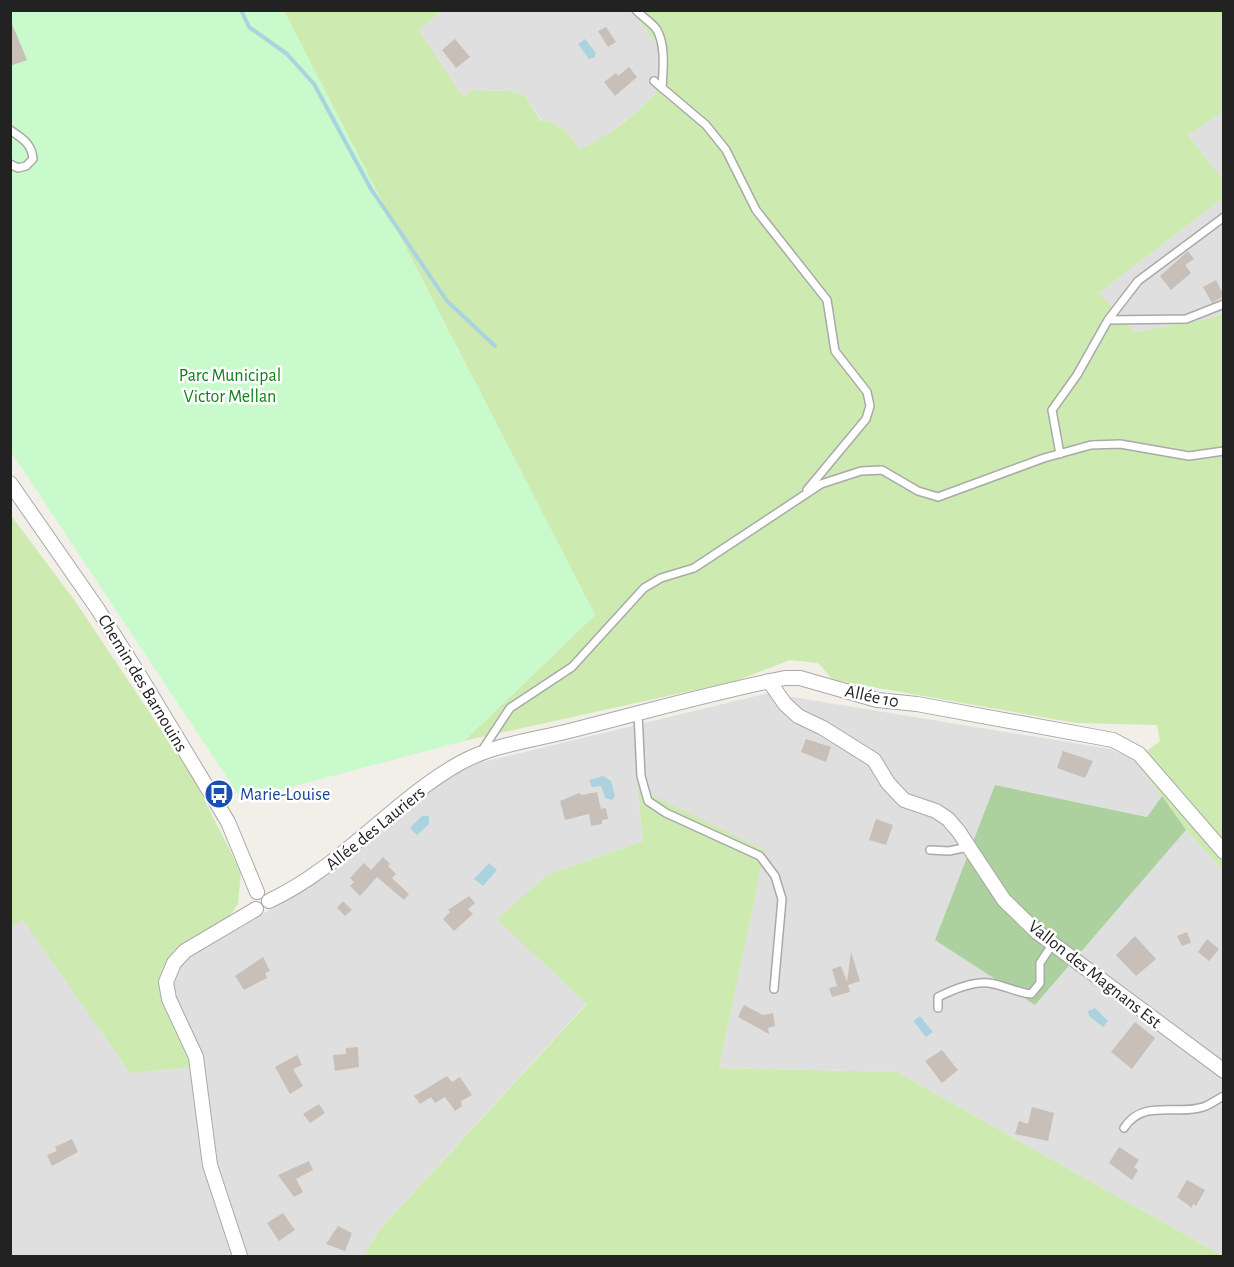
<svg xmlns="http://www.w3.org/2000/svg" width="1234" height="1267" viewBox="0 0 1234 1267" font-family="'Alegreya Sans',sans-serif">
  <rect width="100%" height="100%" fill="#f2efe9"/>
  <path fill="#e0dfdf" d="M 441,11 L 632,11 L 658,46 L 659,77 L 654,81 L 657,92 L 635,113 L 598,141 L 580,149 L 565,130 L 547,120 L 542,121 L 525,96 L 512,91 L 471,90 L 463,97 L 419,30 Z
    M 1223,112 L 1223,180 L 1188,135 Z
    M 1223,198 L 1223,313 L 1218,317 L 1135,332 L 1099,293 Z
    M 768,693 L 1110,749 L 1135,760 L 1162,796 L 1148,817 L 995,785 L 1035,1004 L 1186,830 L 1223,870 L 1223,1256 L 897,1072 L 719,1068 L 765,850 L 637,789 L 643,841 L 547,875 L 587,1003 L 380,1229 L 363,1256 L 11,1256 L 10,927 L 23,919 L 130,1073 L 202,1066 L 172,993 L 173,977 L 180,962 L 326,877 L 423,791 L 458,768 Z"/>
  <path fill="#cdebb0" d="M 284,11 L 441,11 L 419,30 L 463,97 L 471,90 L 512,91 L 525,96 L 541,121 L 547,120 L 565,130 L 580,149 C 610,136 634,115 657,92 L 652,85 L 659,77 L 658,46 L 632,11 L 1223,11 L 1223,112 L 1188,135 L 1223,180 L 1223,198 L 1099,293 L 1135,332 L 1217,317 L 1223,313 L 1223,870 L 1186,830 L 1135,760 L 1160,741 L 1157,725 L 1076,723 L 833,680 L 818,663 L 790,660 L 736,681 L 464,741 L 595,615 Z
    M 10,514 L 75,601 L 192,776 L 241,872 L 238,904 L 228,918 L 174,950 L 160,978 L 162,1003 L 192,1067 L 130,1073 L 23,920 L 11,927 Z
    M 637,788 L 765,850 L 719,1068 L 897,1072 L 1223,1256 L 363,1256 L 380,1229 L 587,1004 L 497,919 L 547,875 L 643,841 Z"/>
  <path fill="#add19e" d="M 995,785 L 1147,817 L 1162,796 L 1186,830 L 1035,1005 L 935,940 Z"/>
  <path fill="#c8facc" d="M 10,11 L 284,11 L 595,615 L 464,741 L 242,800 L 11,452 Z"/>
  <path fill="#aad3df" d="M 585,39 L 596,53 L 594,58 L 589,59 L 578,44 Z
    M 603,776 L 611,781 L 615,796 L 612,800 L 605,798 L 601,786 L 592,787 L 589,780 Z
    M 422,816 L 429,816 L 429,824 L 417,835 L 410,828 Z
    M 489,863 L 497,870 L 483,886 L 474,879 Z
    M 1095,1008 L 1108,1021 L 1103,1027 L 1089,1016 L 1088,1011 Z
    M 920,1016 L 933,1032 L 926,1037 L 913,1021 Z"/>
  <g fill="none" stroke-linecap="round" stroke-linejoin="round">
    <path stroke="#aad3df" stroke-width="4" d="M 241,10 L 249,27 L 287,54 L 314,84 L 371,189 L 447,301 L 495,346"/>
  </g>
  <path fill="#c7bfb8" d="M 10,19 L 27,60 L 10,66 Z
    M 606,27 L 616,42 L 608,47 L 598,31 Z
    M 455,39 L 470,57 L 456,68 L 442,50 Z
    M 629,67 L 637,77 L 615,96 L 604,82 L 616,73 L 618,76 Z
    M 1188,251 L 1194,259 L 1185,265 L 1191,273 L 1171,290 L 1160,276 Z
    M 1216,280 L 1224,296 L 1212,303 L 1203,287 Z
    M 806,739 L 831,747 L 826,762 L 801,752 Z
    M 1063,751 L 1093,761 L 1085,778 L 1057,768 Z
    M 597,792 L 601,809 L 606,808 L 608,819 L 602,820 L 602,824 L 591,826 L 589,814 L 565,820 L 560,801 L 579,793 L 582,795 Z
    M 876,819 L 893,825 L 886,845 L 869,840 Z
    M 383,857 L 390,864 L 388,866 L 396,874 L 392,878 L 409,894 L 404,900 L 377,877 L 360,896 L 350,886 L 354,882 L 350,878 L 364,863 L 371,870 Z
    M 469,896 L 475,903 L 468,909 L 473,914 L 454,931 L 443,919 L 450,912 L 448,910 Z
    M 343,901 L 352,910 L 345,916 L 337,908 Z
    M 1187,932 L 1191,943 L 1182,946 L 1177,936 Z
    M 1135,936 L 1156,959 L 1136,976 L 1116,955 Z
    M 1207,939 L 1219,949 L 1209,961 L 1198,952 Z
    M 851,952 L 860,981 L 848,985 L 850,992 L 832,997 L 829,988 L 837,986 L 832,969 L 841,966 L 847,982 Z
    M 263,957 L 270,971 L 265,973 L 267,978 L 244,990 L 235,976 Z
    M 744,1005 L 763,1015 L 773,1013 L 775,1026 L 768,1028 L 769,1034 L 738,1017 Z
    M 1135,1022 L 1155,1038 L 1132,1069 L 1111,1052 Z
    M 358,1047 L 359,1067 L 335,1071 L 333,1055 L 346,1054 L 346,1048 Z
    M 942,1050 L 958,1070 L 942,1083 L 925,1061 Z
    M 297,1055 L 302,1065 L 293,1069 L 303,1086 L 290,1094 L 275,1067 Z
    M 447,1076 L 452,1082 L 460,1077 L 472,1095 L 461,1101 L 462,1106 L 455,1111 L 445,1097 L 435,1103 L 431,1097 L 420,1104 L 414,1096 Z
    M 319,1104 L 325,1113 L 310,1123 L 303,1114 Z
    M 1032,1107 L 1054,1113 L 1048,1141 L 1015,1134 L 1019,1121 L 1028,1124 Z
    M 72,1139 L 78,1152 L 52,1166 L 47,1155 L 57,1151 L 55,1147 Z
    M 1119,1147 L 1139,1160 L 1134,1167 L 1138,1170 L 1132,1180 L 1109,1163 Z
    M 309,1161 L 313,1170 L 296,1179 L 303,1192 L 294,1197 L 278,1175 Z
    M 1187,1180 L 1205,1190 L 1196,1206 L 1193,1204 L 1192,1208 L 1177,1197 Z
    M 283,1213 L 295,1230 L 279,1241 L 267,1223 Z
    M 338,1226 L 352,1233 L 345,1251 L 326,1244 Z"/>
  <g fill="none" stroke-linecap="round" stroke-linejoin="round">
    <g stroke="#a9a9a9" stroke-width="10">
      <path id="lane" d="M 636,10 C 642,17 653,23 657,30 C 666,46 663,71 662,88
        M 654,81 L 706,125 L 726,150 L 756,210 L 827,300 L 835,351 L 867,392 L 870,406 L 866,419 L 807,490
        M 10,130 C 22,138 32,144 33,159 L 26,166 L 18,168 L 10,164
        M 1108,320 L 1186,319 L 1224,304
        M 1060,454 L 1052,410 L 1077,375 L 1108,320 L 1138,281 L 1224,217
        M 638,713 L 641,776 L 648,801 L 666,813 L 760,856 L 775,876 L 782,899 L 774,989
        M 481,752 L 510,708 L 572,667 L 644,588 L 661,578 L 694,568 L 821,484 L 861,471 L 882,470 L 918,491 L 938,497 L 1044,458 L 1091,445 L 1120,444 L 1189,456 L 1224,451
        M 930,850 L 949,851 L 968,847
        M 938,1008 L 938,997 C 952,990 972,981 989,983 C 1003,985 1016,992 1031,994 L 1040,983 L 1040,963 L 1052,945
        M 1124,1128 C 1143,1098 1179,1116 1203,1107 C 1210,1105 1217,1099 1224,1096"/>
    </g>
    <g stroke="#a9a9a9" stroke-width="16">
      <path id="street" d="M 10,483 L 97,608 L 141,678 L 228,822 L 257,892
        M 769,681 L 785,704 L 798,716 L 823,728 L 874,760 L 888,783 L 904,800 L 936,811 L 948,819 L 959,832 L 1004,900 L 1037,932 L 1224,1071
        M 269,901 C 342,867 391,802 460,763 C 492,745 533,740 569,731 C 641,713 713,692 785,678 L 800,678 L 877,700 L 917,704 L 1113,740 L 1139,754 L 1224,852
        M 240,1256 L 210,1165 L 196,1057 L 169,999 L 166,982 L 174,963 L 185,951 L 256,909"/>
    </g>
    <use href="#lane" stroke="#fff" stroke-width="7"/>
    <use href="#street" stroke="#fff" stroke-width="14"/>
  </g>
  <defs>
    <g id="bus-disc" transform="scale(1.5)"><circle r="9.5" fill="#1a4fb4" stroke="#fff"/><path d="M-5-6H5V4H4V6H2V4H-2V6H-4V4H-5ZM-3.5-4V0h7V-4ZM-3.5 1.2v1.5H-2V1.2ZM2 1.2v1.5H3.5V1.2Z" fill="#fff"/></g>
  </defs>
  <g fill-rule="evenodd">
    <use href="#bus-disc" x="219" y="794"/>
  </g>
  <g text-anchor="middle" stroke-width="5" stroke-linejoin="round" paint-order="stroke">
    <g font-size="18" fill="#0c8416" stroke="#fff">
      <text x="230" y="381">Parc Municipal<tspan x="230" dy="21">Victor Mellan</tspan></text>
    </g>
    <g font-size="18" fill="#222" stroke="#fff">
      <text transform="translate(143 683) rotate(59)" y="6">Chemin des Barnouins</text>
      <text transform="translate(872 696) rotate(12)" y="6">Allée 10</text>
      <text transform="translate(375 828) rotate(-39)" y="6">Allée des Lauriers</text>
      <text transform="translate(1095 974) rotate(38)" y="6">Vallon des Magnans Est</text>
    </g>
    <g font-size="18" fill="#164399" stroke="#fff" text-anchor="start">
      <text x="240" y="800">Marie-Louise</text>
    </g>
  </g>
  <rect width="1234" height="1267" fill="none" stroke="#222222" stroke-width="24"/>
</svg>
